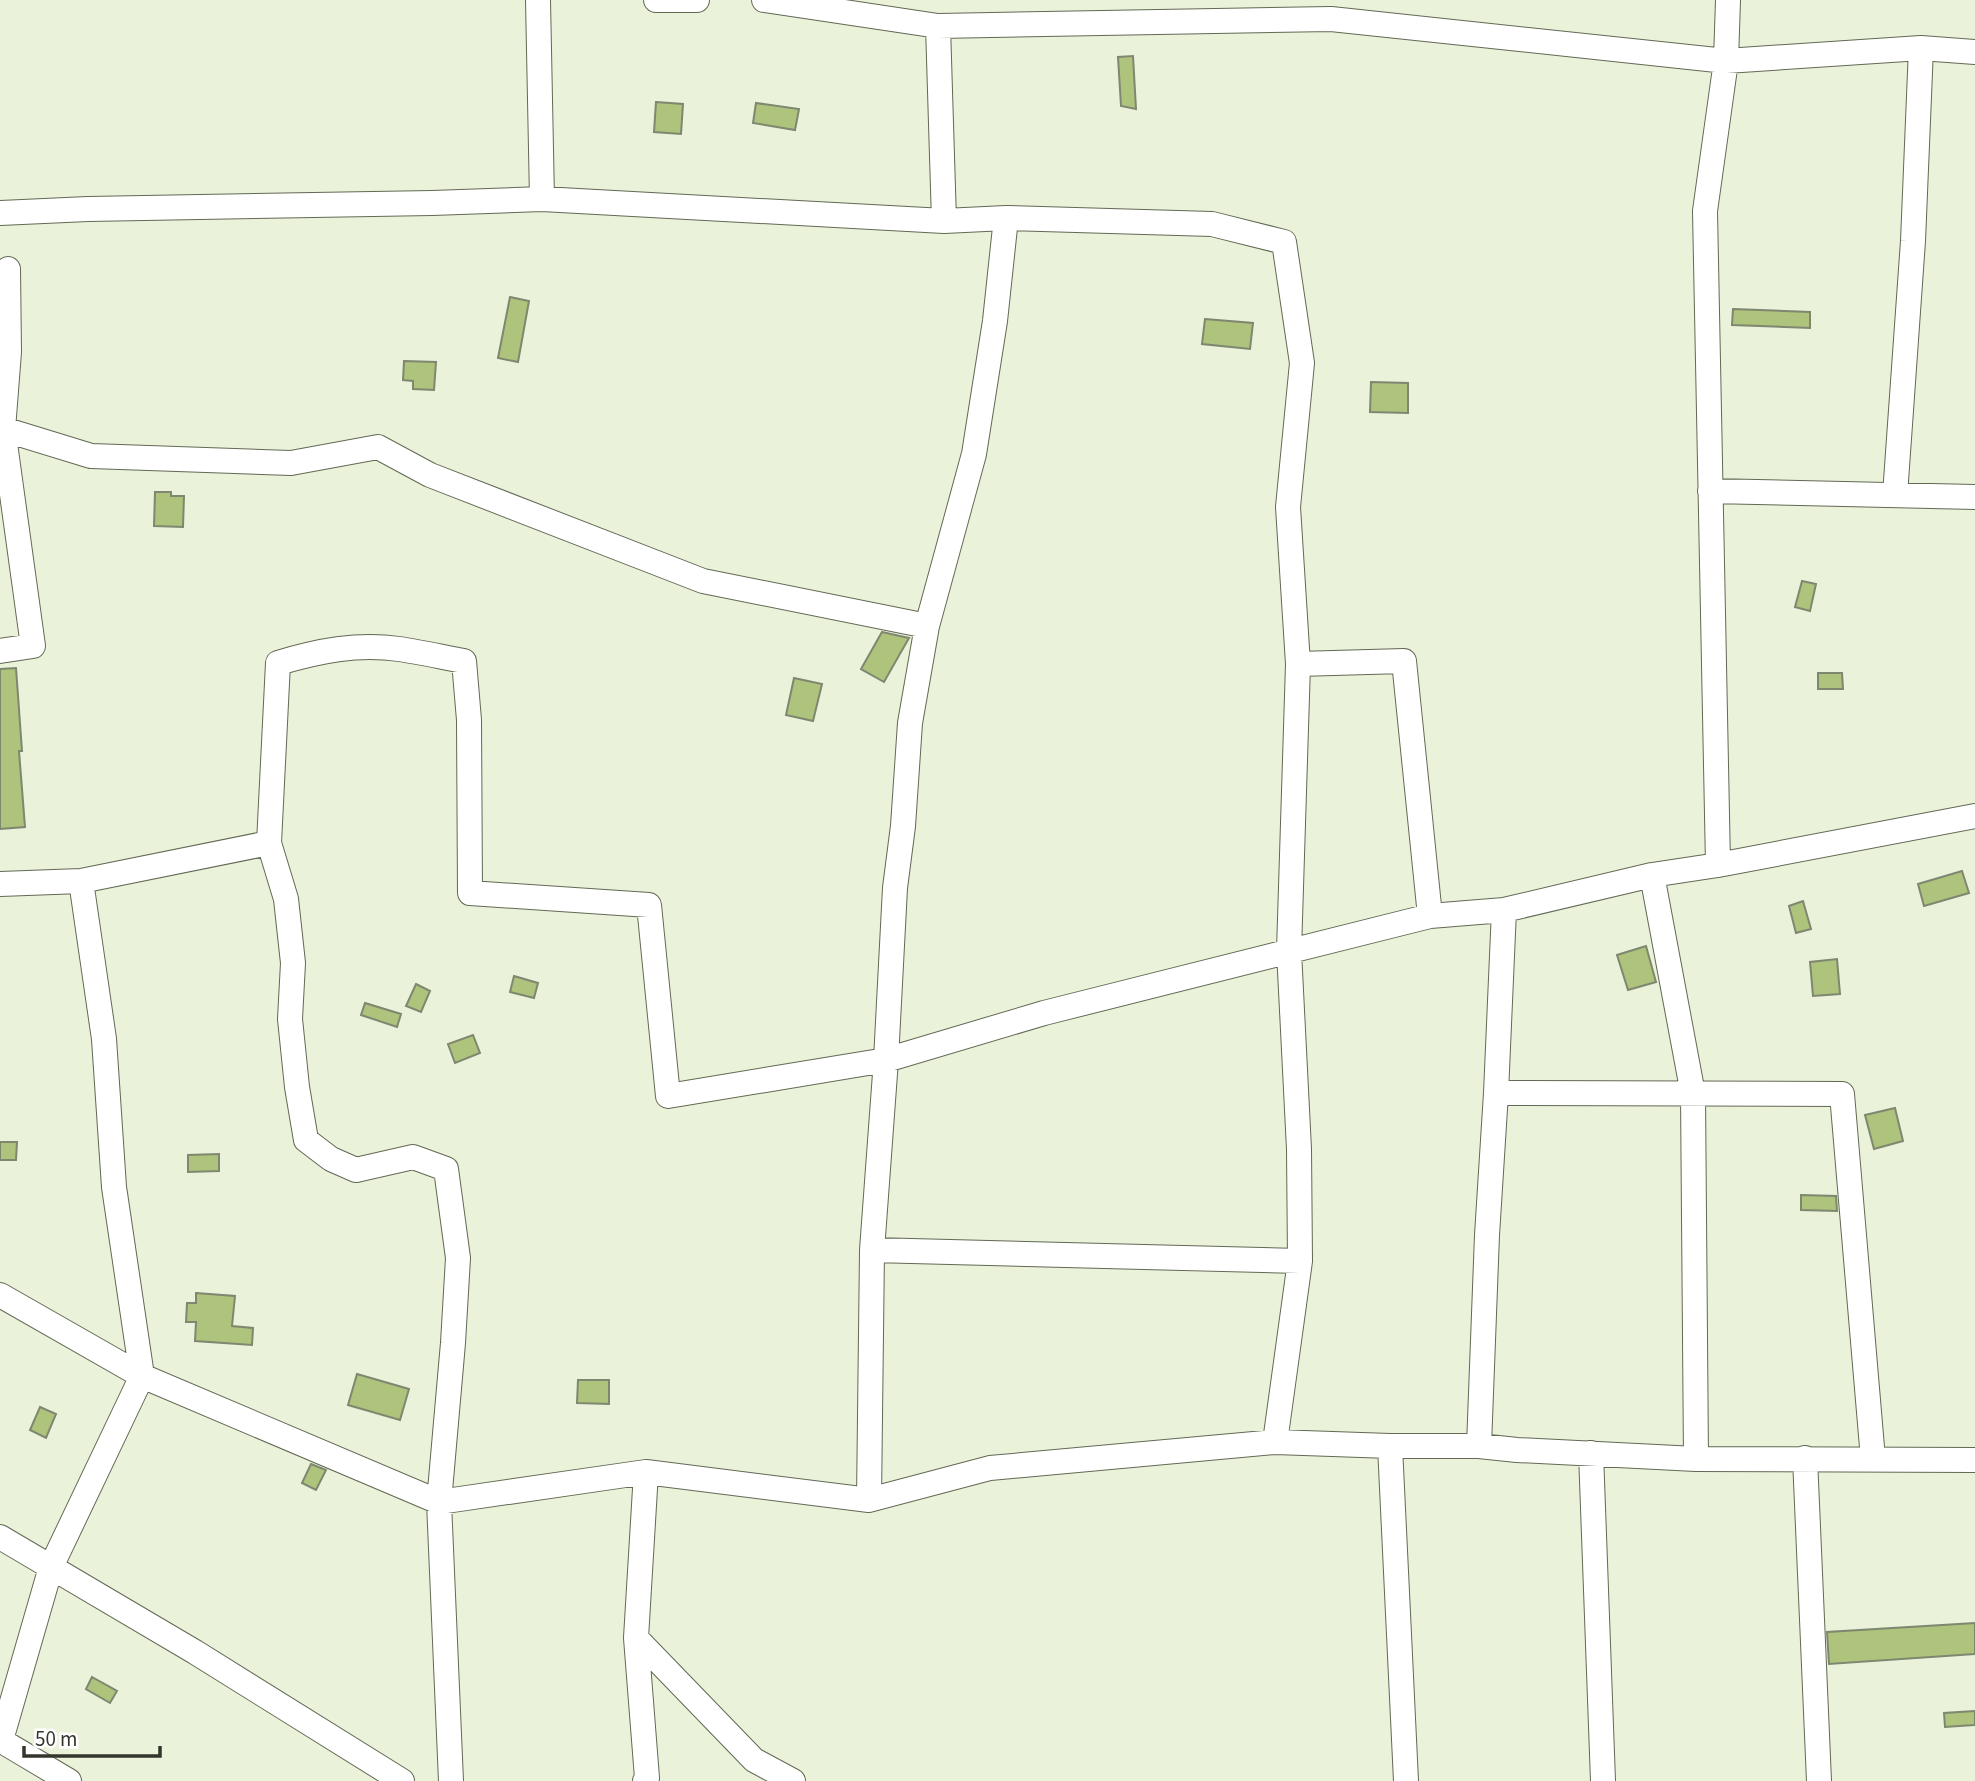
<svg xmlns="http://www.w3.org/2000/svg" width="1975" height="1781" viewBox="0 0 1975 1781" font-family="'Source Sans 3',sans-serif">
  <rect width="100%" height="100%" fill="#eaf2da"/>
  <path fill="#aec37b" stroke="#7f8770" stroke-width="2" d="M 1133,56 L 1136,109 L 1121,106 L 1118,57 Z
    M 656,102 L 683,104 L 681,134 L 654,132 Z
    M 756,103 L 799,109 L 795,130 L 753,123 Z
    M 510,297 L 529,301 L 518,362 L 498,358 Z
    M 1733,309 L 1810,312 L 1810,328 L 1732,325 Z
    M 1205,319 L 1253,323 L 1250,349 L 1202,344 Z
    M 404,361 L 436,362 L 434,390 L 413,389 L 413,381 L 403,380 Z
    M 1371,382 L 1408,383 L 1408,413 L 1370,412 Z
    M 155,492 L 171,492 L 171,496 L 184,496 L 183,527 L 154,526 Z
    M 1802,581 L 1816,584 L 1810,611 L 1795,607 Z
    M 882,632 L 909,638 L 884,682 L 861,669 Z
    M 16,668 L 22,751 L 19,751 L 25,827 L 0,829 L 0,669 Z
    M 1818,673 L 1842,673 L 1843,689 L 1818,689 Z
    M 794,678 L 822,684 L 813,721 L 786,715 Z
    M 1962,871 L 1969,893 L 1924,906 L 1918,884 Z
    M 1803,901 L 1811,929 L 1796,933 L 1789,906 Z
    M 1646,946 L 1656,982 L 1628,990 L 1617,955 Z
    M 1837,959 L 1840,994 L 1813,996 L 1810,962 Z
    M 514,976 L 538,983 L 534,998 L 510,992 Z
    M 416,984 L 430,991 L 421,1012 L 406,1006 Z
    M 365,1003 L 401,1014 L 397,1027 L 361,1015 Z
    M 473,1035 L 480,1053 L 455,1063 L 448,1044 Z
    M 1895,1108 L 1903,1141 L 1874,1149 L 1865,1115 Z
    M 0,1142 L 17,1142 L 16,1160 L 0,1160 Z
    M 219,1154 L 219,1171 L 188,1172 L 188,1155 Z
    M 1801,1195 L 1836,1196 L 1837,1211 L 1801,1210 Z
    M 196,1293 L 235,1296 L 232,1326 L 253,1328 L 252,1345 L 195,1341 L 196,1322 L 186,1322 L 187,1303 L 196,1303 Z
    M 357,1374 L 409,1389 L 400,1420 L 348,1405 Z
    M 578,1380 L 609,1380 L 609,1404 L 577,1403 Z
    M 40,1407 L 56,1414 L 46,1438 L 30,1430 Z
    M 311,1464 L 326,1470 L 316,1490 L 302,1483 Z
    M 1975,1623 L 1975,1654 L 1829,1664 L 1827,1632 Z
    M 92,1677 L 117,1691 L 110,1703 L 86,1689 Z
    M 1975,1711 L 1975,1725 L 1945,1727 L 1944,1713 Z"/>
  <g fill="none" stroke-linecap="round" stroke-linejoin="round">
    <g stroke="#626954" stroke-width="26">
      <path id="minor" d="M 538,0 L 542,199
        M 656,0 L 697,0
        M 764,0 L 938,26 L 1331,19 L 1726,61 L 1921,48 L 1975,52
        M 938,26 L 944,221
        M 0,213 L 88,209 L 432,203 L 542,199 L 944,221 L 1006,218
        M 3,429 L 91,456 L 291,463 L 378,447 L 430,475 L 703,581 L 927,626 L 974,454 L 995,321 L 1006,218 L 1212,224 L 1284,242 L 1302,363 L 1288,507 L 1298,664 L 1289,951 L 1299,1149 L 1300,1261
        M 1710,491 L 1975,497
        M 1895,495 L 1913,241 L 1921,48
        M 0,651 L 33,646 L 3,429 L 9,352 L 8,269
        M 1298,664 L 1404,661 L 1430,916
        M 1718,865 L 1705,211 L 1726,61 L 1728,0
        M 1652,875 L 1693,1094 L 1696,1459
        M 0,884 L 81,881
        M 1496,1093 L 1842,1094 L 1873,1459
        M 872,1250 L 1300,1261 L 1275,1442
        M 0,1295 L 142,1376 L 439,1502 L 646,1472 L 869,1500 L 990,1468 L 1275,1442 L 1390,1446 L 1479,1446 L 1517,1450 L 1696,1459 L 1975,1460
        M 1390,1446 L 1406,1781
        M 1479,1446 L 1487,1235 L 1496,1093 L 1504,910
        M 1591,1453 L 1603,1781
        M 1805,1458 L 1819,1781
        M 869,1500 L 872,1250 L 886,1060 L 895,888 L 903,826 L 910,723 L 927,626
        M 0,1537 L 195,1652 L 402,1781
        M 636,1638 L 754,1760 L 793,1781
        M 0,1740 L 69,1781
        M 1,1740 L 51,1567 L 142,1376 L 114,1187 L 104,1039 L 81,881 L 269,843
        M 451,1781 L 439,1502 L 453,1343 L 458,1258 L 446,1169 L 413,1157 L 356,1170 L 331,1159 L 306,1140 L 297,1087 L 290,1019 L 293,963 L 286,899 L 269,843 L 278,663 C 318,651 357,643 399,649 C 420,652 442,657 464,661 L 469,720 L 470,893 L 649,905 L 668,1096 L 886,1060 L 1044,1013 L 1430,916 L 1504,910 L 1652,875 L 1718,865 L 1975,816
        M 645,1781 L 647,1778 L 636,1638 L 646,1472"/>
    </g>
    <use href="#minor" stroke="#fff" stroke-width="24"/>
  </g>
  <path d="M24 1746v10h136v-10" fill="none" stroke="#33362d" stroke-width="3.5"/>
  <text x="35" y="1746" font-size="21" fill="#33362d" stroke="#ffffff" stroke-width="5" paint-order="stroke">50 m</text>
</svg>
